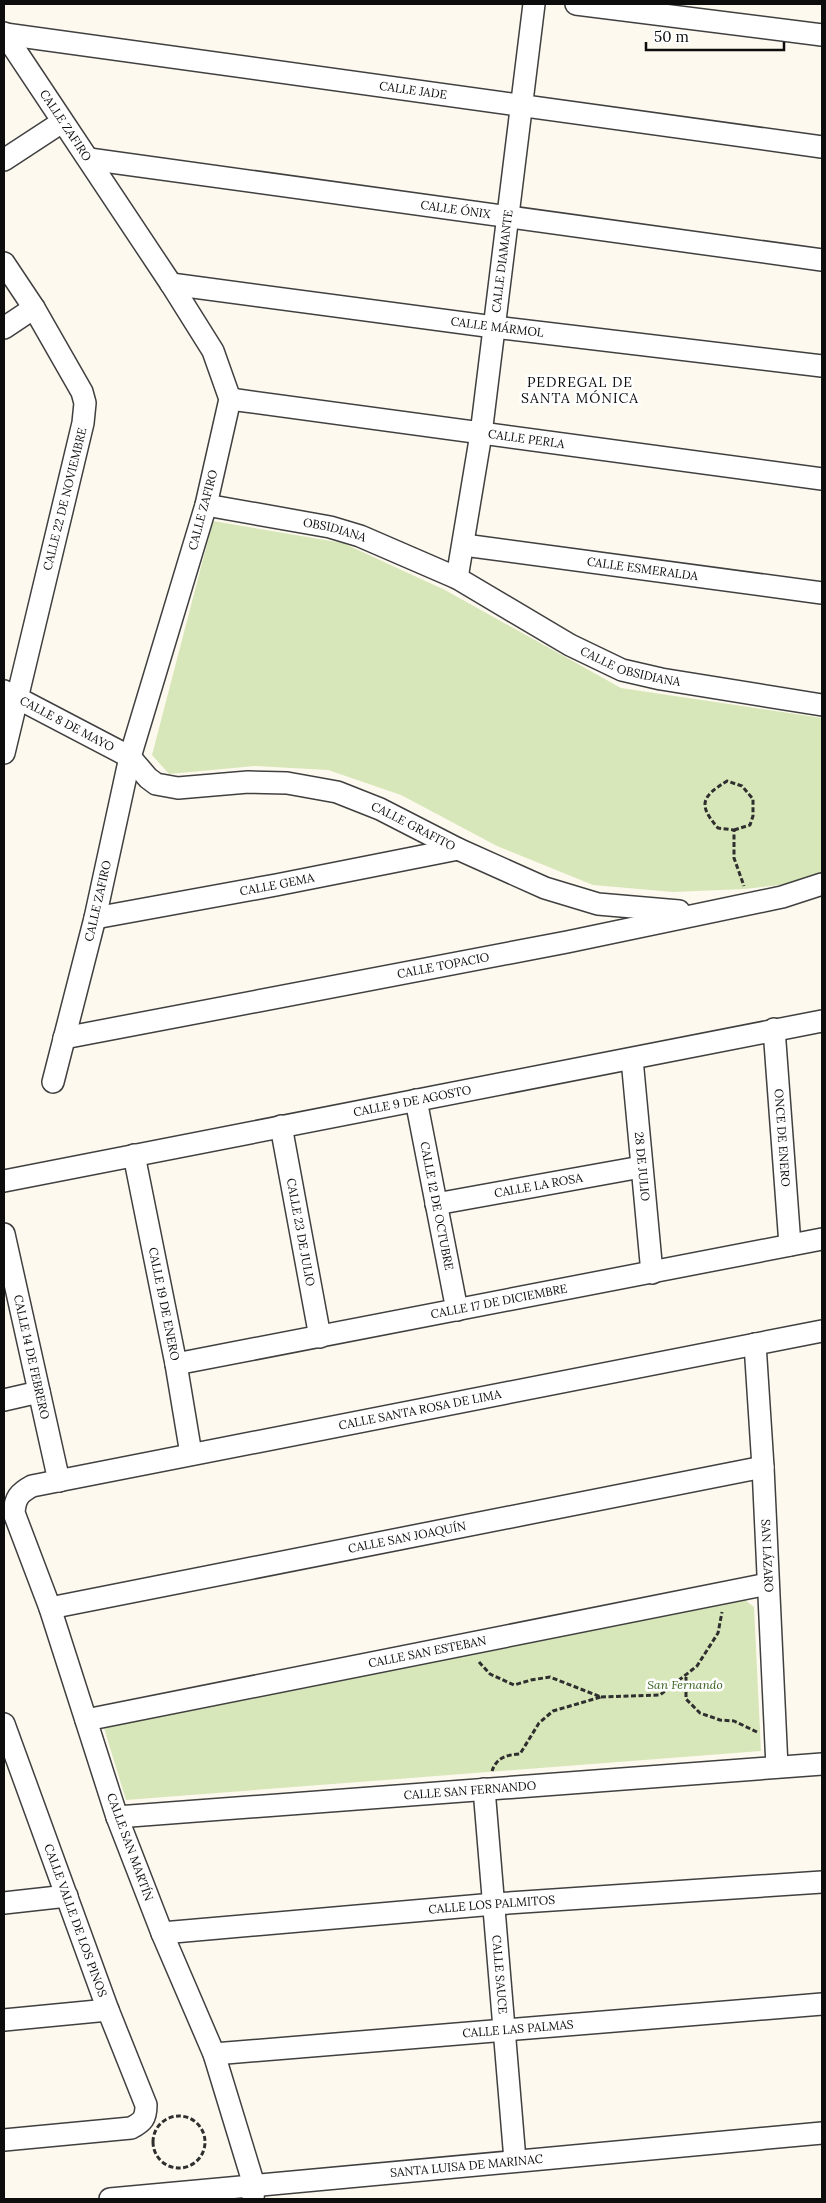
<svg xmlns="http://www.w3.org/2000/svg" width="826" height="2203" viewBox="0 0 826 2203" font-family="Lora,serif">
  <rect width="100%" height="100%" fill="#fef9ee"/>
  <path fill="#d8e7ba" d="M 213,521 L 343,543 L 445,590 L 621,688 L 822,718 L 822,872 L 797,883 L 745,889 L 673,892 L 593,885 L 497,846 L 401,795 L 328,770 L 255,766 L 169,774 L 152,755 Z
    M 745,1600 L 754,1607 L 761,1751 L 126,1800 L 104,1728 Z"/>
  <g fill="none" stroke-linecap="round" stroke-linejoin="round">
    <g stroke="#404040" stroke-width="24">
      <g id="street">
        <path d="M 576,4 L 822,35"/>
        <path id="s1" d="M 4,33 L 171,284 L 213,351 L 230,399 L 206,505 L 130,757 L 95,918 L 53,1082"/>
        <path id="s2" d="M 5,34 L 822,147"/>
        <path id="s3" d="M 89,159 L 822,260"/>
        <path d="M 4,160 L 62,122"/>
        <path d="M 4,263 L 34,308 L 82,392 L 85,403 L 83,423 L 4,753"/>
        <path id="s4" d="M 171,284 L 494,327 L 822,366"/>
        <path d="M 4,328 L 34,308"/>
        <path id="s5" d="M 230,399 L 822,479"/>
        <path id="s6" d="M 206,505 L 330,527 L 360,536 L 457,578 L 570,645 L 622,670 L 661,679 L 822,705"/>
        <path id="s7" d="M 464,545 L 822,593"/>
        <path id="s8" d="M 457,578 L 481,434 L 534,4"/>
        <path id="s9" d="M 4,691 L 130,757 L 148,778 L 156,784 L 178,788 L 248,782 L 287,783 L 337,792 L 380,809 L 458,849 L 545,888 L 598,904 L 679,911"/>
        <path id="s10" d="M 95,918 L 276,885 L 458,849"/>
        <path id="s11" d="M 774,1029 L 790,1245"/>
        <path id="s12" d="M 64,1038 L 567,942 L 782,897 L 822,884"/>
        <path id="s13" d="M 632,1059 L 652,1273"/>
        <path id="s14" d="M 416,1100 L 457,1310"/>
        <path id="s15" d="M 281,1126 L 320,1337"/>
        <path id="s16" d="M 134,1155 L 176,1364 L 191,1454"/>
        <path id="s17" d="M 4,1181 L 822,1021"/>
        <path id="s18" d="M 436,1204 L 641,1167"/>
        <path id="s19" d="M 4,1234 L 59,1481"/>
        <path id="s20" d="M 755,1344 L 763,1467 L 777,1767"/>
        <path id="s21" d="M 176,1364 L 822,1239"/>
        <path d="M 4,1400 L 39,1392"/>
        <path id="s22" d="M 50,1608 L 763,1467"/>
        <path id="s23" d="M 86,1720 L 768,1584"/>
        <path id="s24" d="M 4,1724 L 108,2010 L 146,2105 C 146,2118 143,2122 131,2128 L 4,2140"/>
        <path id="s25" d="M 484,1789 L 515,2160"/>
        <path id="s26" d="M 117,1817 L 822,1764"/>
        <path d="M 4,1903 L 67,1896"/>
        <path id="s27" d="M 162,1933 L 494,1904 L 822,1882"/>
        <path d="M 4,2020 L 108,2010"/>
        <path id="s28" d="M 214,2054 L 822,2004"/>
        <path id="s29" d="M 110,2199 L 822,2133"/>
        <path id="s30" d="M 253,2199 L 254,2185 L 214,2054 L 162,1933 L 117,1817 L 50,1608 L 14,1513 C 15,1498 19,1493 32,1486 L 822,1331"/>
      </g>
    </g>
    <path stroke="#2f2f2f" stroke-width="3" stroke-dasharray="5 2.5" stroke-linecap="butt" d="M 734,830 L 750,825 L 753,816 L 753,799 L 742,786 L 727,781 C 701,797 698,805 718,828 L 734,830 L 734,858 L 744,886
      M 479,1662 L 490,1674 L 514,1685 L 531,1680 L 550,1677 L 601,1697 L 553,1711 L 539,1723 L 520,1754 C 506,1755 497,1757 492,1771
      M 686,1677 L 686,1699 L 700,1713 L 720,1720 L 734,1721 L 757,1732
      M 601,1697 L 660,1695 L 697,1666 L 718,1633 L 722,1612
      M153 2142a26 26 0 1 1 52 0a26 26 0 1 1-52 0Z"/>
    <use href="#street" stroke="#fff" stroke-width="21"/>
  </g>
  <g text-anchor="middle" stroke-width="5" stroke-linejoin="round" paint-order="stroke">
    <g font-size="12" fill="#0d0d0d" stroke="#fff">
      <text dy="4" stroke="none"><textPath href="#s2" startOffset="412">CALLE JADE</textPath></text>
      <text dy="4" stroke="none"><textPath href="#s1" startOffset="111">CALLE ZAFIRO</textPath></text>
      <text dy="4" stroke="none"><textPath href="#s3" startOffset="370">CALLE ÓNIX</textPath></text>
      <text dy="4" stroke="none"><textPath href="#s8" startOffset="320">CALLE DIAMANTE</textPath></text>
      <text dy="4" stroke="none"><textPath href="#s4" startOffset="329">CALLE MÁRMOL</textPath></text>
      <text dy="4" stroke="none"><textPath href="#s5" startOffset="299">CALLE PERLA</textPath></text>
      <text transform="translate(65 499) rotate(-76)" y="4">CALLE 22 DE NOVIEMBRE</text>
      <text transform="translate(203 510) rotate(-75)" y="4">CALLE ZAFIRO</text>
      <text dy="4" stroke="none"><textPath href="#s6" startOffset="131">OBSIDIANA</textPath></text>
      <text dy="4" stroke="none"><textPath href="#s7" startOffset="180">CALLE ESMERALDA</textPath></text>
      <text dy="4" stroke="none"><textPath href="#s6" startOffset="459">CALLE OBSIDIANA</textPath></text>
      <text dy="4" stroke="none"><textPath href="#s9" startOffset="71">CALLE 8 DE MAYO</textPath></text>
      <text dy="4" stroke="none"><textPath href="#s9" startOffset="446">CALLE GRAFITO</textPath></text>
      <text dy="4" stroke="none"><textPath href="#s10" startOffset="185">CALLE GEMA</textPath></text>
      <text transform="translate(98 901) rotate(-77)" y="4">CALLE ZAFIRO</text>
      <text dy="4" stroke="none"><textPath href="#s12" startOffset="386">CALLE TOPACIO</textPath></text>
      <text dy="4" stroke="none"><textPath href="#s17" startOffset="416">CALLE 9 DE AGOSTO</textPath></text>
      <text dy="4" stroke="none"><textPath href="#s11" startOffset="109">ONCE DE ENERO</textPath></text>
      <text dy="4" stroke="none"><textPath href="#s13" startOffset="108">28 DE JULIO</textPath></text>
      <text dy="4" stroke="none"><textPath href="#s18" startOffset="104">CALLE LA ROSA</textPath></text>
      <text dy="4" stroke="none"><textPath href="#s14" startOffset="108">CALLE 12 DE OCTUBRE</textPath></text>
      <text dy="4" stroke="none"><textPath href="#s15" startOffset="108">CALLE 23 DE JULIO</textPath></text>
      <text dy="4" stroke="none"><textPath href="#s21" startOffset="329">CALLE 17 DE DICIEMBRE</textPath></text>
      <text dy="4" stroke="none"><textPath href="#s16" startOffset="152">CALLE 19 DE ENERO</textPath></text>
      <text dy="4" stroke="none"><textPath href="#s19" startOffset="126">CALLE 14 DE FEBRERO</textPath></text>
      <text dy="4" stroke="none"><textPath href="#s30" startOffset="1158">CALLE SANTA ROSA DE LIMA</textPath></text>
      <text dy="4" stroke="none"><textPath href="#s22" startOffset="364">CALLE SAN JOAQUÍN</textPath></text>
      <text dy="4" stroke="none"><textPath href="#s20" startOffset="212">SAN LÁZARO</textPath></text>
      <text dy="4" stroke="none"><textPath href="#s23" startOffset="348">CALLE SAN ESTEBAN</textPath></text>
      <text dy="4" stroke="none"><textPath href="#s26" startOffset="354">CALLE SAN FERNANDO</textPath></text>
      <text transform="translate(130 1847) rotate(70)" y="4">CALLE SAN MARTÍN</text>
      <text dy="4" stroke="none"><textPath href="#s27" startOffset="331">CALLE LOS PALMITOS</textPath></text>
      <text dy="4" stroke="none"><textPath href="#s24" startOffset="209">CALLE VALLE DE LOS PINOS</textPath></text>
      <text dy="4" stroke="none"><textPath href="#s25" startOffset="186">CALLE SAUCE</textPath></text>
      <text dy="4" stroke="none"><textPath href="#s28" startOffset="305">CALLE LAS PALMAS</textPath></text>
      <text dy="4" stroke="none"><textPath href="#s29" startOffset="358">SANTA LUISA DE MARINAC</textPath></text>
    </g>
    <g font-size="12" font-style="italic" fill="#386221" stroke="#fff">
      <text x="685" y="1689">San Fernando</text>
    </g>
    <g font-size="14" letter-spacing="1" fill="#0d0d0d" stroke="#fff">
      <text x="580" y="387">PEDREGAL DE<tspan x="580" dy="16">SANTA MÓNICA</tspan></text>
    </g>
  </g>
  <rect width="826" height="2203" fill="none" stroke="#0d0d0d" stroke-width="10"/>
  <path d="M646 42v8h138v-8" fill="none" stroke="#0d0d0d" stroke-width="2.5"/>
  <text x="654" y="42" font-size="15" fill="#0d0d0d" stroke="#ffffff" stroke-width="4" paint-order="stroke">50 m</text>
</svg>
